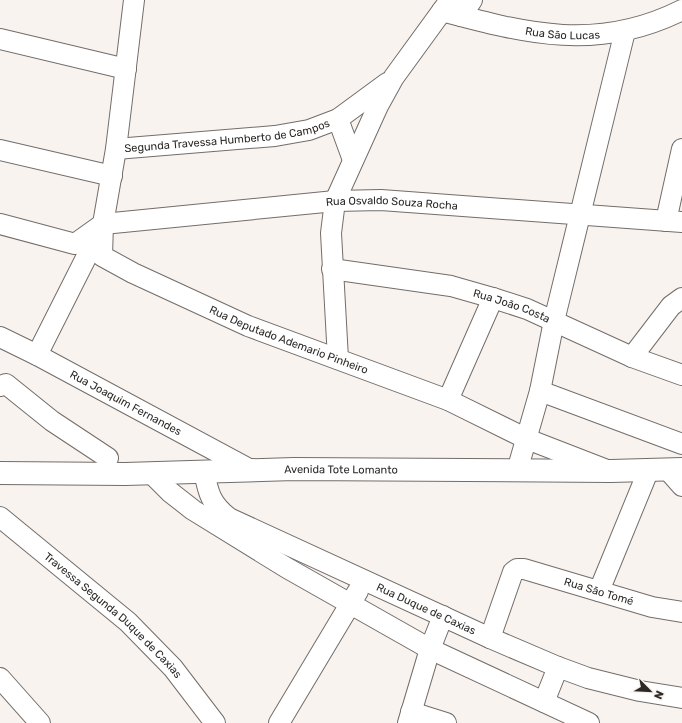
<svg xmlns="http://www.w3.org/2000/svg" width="682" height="723" viewBox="0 0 682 723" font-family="Rubik,sans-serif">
  <rect width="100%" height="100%" fill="#f9f3ef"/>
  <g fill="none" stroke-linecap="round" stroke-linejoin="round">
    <g stroke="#736d6a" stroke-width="22">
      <g id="minor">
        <path id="s1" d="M 442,11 C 528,34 598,52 682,10"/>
        <path d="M 461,16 L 472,0"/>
        <path d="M 0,39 L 126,69"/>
        <path d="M 338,119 L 353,160"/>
        <path id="s2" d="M 116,149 L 275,136 L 309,130 L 338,119 L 387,83"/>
        <path d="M 0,150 L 112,176"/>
        <path d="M 666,221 L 682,149"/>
        <path id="s3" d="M 0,224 L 75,244 L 103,224 L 102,256 L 133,273 L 248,326 L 448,400 L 527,439 L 607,470"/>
        <path id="s4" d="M 103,224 L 335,201 L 381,200 L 682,222"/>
        <path id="s5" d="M 332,269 L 451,286 L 493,298 L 527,309 L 632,357 L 682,375"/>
        <path id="s6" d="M 0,337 L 37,355 L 251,470"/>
        <path d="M 37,355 L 103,224 L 116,149 L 134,0"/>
        <path d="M 632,357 L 671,306 L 682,298"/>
        <path d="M 338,359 L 331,233 L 335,201 L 378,106 L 394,77 L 450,0"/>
        <path d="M 0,386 L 6,384 L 52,421 L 108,458"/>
        <path d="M 540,391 L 682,444"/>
        <path d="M 448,400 L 493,298"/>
        <path d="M 667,469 L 682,486"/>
        <path id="s7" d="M 204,471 C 208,493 211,504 229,518 L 490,638 L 558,667 L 588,678 L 640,691 L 682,698"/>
        <path d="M 517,471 L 540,391 L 554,321 L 625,31"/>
        <path d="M 151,473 L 170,492 L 193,510 L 287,568 L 430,649 L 589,723"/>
        <path id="s8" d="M 0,517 L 128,622 L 173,668 L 215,723"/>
        <path d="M 599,591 L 649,469"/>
        <path id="s9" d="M 490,638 L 513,572 L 517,569 L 524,569 L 652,607 L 682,612"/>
        <path d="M 0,678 L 40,723"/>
        <path d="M 544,702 L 558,667"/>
        <path d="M 411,712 L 446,723"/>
        <path d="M 279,723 L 358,591"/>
        <path d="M 408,723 L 430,649 L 443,616"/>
      </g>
    </g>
    <g stroke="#736d6a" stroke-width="24">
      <g id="major">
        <path id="s10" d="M 0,473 L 125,474 L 294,469 L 611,471 L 682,469"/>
      </g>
    </g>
    <use href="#minor" stroke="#fff" stroke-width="20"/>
    <use href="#major" stroke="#fff" stroke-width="22"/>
  </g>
  <g text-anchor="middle" stroke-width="3.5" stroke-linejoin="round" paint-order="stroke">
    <g font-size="11" fill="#2b2927" stroke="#f9f3ef">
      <text dy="4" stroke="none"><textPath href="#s1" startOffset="123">Rua São Lucas</textPath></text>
      <text dy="4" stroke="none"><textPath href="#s2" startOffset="112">Segunda Travessa Humberto de Campos</textPath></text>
      <text dy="4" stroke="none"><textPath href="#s4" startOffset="290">Rua Osvaldo Souza Rocha</textPath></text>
      <text dy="4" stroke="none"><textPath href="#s5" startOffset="184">Rua João Costa</textPath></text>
      <text dy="4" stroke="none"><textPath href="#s3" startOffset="349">Rua Deputado Ademario Pinheiro</textPath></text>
      <text dy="4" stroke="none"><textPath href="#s6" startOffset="142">Rua Joaquim Fernandes</textPath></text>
      <text dy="4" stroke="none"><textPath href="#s10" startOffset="341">Avenida Tote Lomanto</textPath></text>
      <text dy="4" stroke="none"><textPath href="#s9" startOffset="160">Rua São Tomé</textPath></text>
      <text dy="4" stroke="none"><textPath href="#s7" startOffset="272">Rua Duque de Caxias</textPath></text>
      <text dy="4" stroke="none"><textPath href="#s8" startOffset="150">Travessa Segunda Duque de Caxias</textPath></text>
    </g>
  </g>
  <g transform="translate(650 691) rotate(114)" stroke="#f9f3ef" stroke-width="3" paint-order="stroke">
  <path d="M0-3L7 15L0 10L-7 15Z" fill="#2b2927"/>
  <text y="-6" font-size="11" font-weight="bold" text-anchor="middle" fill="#2b2927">N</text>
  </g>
</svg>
